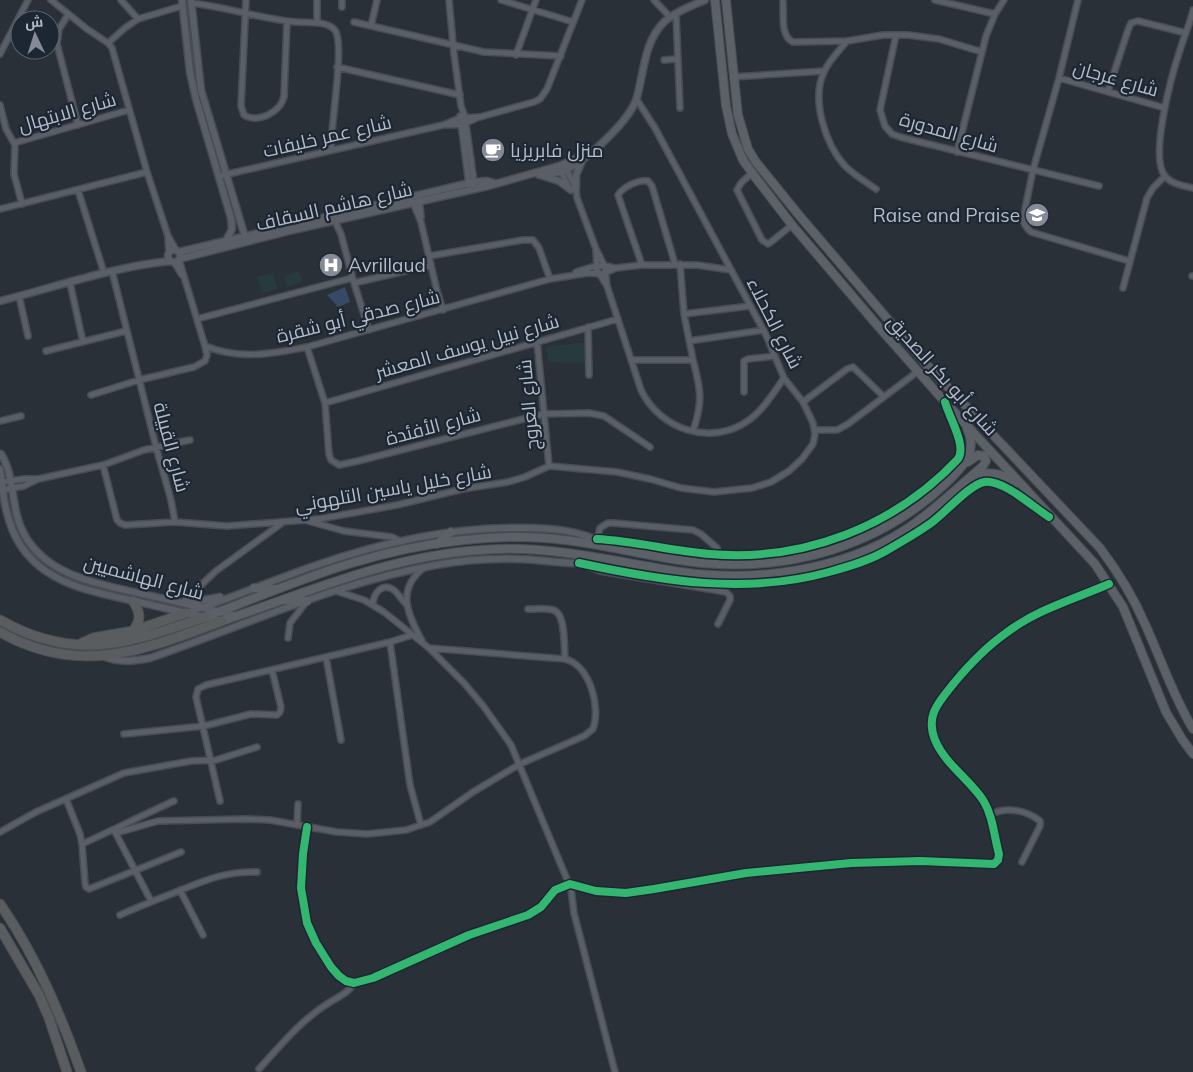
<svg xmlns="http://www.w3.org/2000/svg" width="1193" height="1072" viewBox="0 0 1193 1072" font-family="Mulish,Cairo,sans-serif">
  <rect width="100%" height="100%" fill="#2a3038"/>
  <path fill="#31303e" d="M 333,255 L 340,270 L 328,275 L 322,259 Z"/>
  <path fill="#273a3e" d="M 299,271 L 303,281 L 287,287 L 284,277 Z
    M 273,273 L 278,289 L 262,293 L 257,277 Z
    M 588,342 L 587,363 L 548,362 L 546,347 Z"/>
  <path fill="#384963" d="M 345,287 L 350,302 L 338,307 L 327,295 Z"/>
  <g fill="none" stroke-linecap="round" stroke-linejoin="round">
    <g stroke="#484c53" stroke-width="8">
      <path id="minor" d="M 51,0 L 87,29 L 108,43 L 112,48 L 147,172 L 168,236 L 176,250
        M 121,0 L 138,19
        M 246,0 L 241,106 L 244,115 C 258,124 281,112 284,96 L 287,21
        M 317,0 L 317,23
        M 342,0 L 342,7
        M 449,0 L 454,54 L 461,106 L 465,117 L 475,189
        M 501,0 L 573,22
        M 654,0 L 670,17
        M 935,0 L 995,14
        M 1078,0 L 1059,78 L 1033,170 L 1025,209 L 1024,223 L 1027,228 L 1031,232 L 1129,261
        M 783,2 C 784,14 780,36 793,42 L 847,41 L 883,35 L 908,35 L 939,39 L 982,52
        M 191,3 C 227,7 261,19 296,22 C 307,23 330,20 336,32 C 344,49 331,124 331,149
        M 1193,10 C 1190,24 1184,36 1180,50 C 1172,74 1149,157 1165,176 C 1171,184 1184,186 1193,188
        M 676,14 L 680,108
        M 68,15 L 59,29 L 57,44 L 78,125
        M 354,22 L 484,52 L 561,56
        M 371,26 L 377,0
        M 896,35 L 880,110 L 885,126 L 892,134 L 900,137 L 1099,186
        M 847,41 C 839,51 829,60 824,72 C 811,99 825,144 845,166 C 854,175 866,182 876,189
        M 108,43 L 125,28 L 138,19 L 182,6
        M 0,54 L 28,0
        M 516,55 L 536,0
        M 664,60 L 677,59
        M 337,67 L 460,95
        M 733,77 L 824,71
        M 1059,78 L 1165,108
        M 1108,91 L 1128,30 L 1131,23 L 1138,21 L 1186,33
        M 0,105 L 6,129 L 15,145 L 14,174 L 22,204
        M 460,116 L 469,185
        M 447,125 L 464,124 L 479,117
        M 14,143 L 129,110
        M 957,152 L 986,36 L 995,14 L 1004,0
        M 565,167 L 576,188 L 577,198 L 596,249 L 605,267 L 607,286
        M 560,169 L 569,188
        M 752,173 L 741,183 L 737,190 L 762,240 L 768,244 L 771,242 L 792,225
        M 219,176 L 443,125 L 460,118 L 480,117 L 534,102 L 540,99 L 547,89 L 582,0
        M 78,190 L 104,273
        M 419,198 L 421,217
        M 412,200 L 421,222 L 437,291 L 443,310
        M 0,209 L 147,172
        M 334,219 L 341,234 L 354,283 L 369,330
        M 168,239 L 169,252
        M 596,249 L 597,270 L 607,286 L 641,390 C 660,430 712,447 749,420 C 764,409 774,392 784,378
        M 429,256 L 523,240 L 533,240 L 539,248 L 550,279
        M 174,262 L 182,275
        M 680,264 L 684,314 L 693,360
        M 642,265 L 618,195 C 623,187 639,179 648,181 L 652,186 L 675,264
        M 112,271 L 156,447 L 171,500 L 175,522
        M 576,272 C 592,267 598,263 615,268
        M 1192,276 L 1193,276
        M 70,283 L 83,342
        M 354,283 L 431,265
        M 1123,288 L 1147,198 L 1153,188 L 1165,176
        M 19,296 L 28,336
        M 684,314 L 750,306
        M 197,319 L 352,278
        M 588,327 L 589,375
        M 537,341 L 549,466
        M 689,341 L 764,330
        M 205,346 C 240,360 271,354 307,347 L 550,279 L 588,273 L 602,274 L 616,268 L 642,265 L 697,265 L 731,270
        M 307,347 L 325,403 L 329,454 L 331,460 L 339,465 L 358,461 L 543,414 L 589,413 L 604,416 L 650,447
        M 46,351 L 126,331
        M 631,360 L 693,360 C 701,390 703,402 693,431
        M 744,392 L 744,361 L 748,359 L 775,356
        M 91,395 L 139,380 L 194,367 L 205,361 L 207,355 L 205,346 L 179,260
        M 803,402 L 847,369 L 853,367 L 884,397
        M 325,403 L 618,319
        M 0,421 L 21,416
        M 815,430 L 837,430 L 848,424 L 917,372
        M 103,465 L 117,520 L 120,523 L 125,525 L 175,522 L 227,526 L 319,519 L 397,505 L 463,489 L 508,482 L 525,477 L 549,466 L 617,472 L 650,479 L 681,488 L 714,492 L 752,488 L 771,482 L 789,471 L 802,459 L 813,444 L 815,434 L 813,423 L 803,402 L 784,378 L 766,335 L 655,128 L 637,100
        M 2,482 L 24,479 L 37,479
        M 3,490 L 24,486 L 38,479 L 103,465 L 144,450 L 190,440
        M 308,521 L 344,531 L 392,537 L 402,542
        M 597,539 L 600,528 L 608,523 L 613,523 L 693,530 L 701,534 L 717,548
        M 579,563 L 600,571 L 726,592 L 730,596 L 730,600 L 718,624
        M 336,591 L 364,600 L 384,612 L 429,648 L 464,683 L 484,707 L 511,745 L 571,889 L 574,913 L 615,1072
        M 182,603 L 216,571 L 282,523
        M 373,605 C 373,593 383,581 395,591 C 399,595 402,600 406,604
        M 528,609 C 536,609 545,608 553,610 C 566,613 564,647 565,659
        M 288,638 L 290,623 L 307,601
        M 422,641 C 408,615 395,589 425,567
        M 390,642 L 410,785 L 421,825
        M 326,657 L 341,740
        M 124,734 L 204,726 L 251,714 L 277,715 L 280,712 L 281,707 L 272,670
        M 66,799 L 80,834 L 82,844 C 113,830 143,815 174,801
        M 220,801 L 196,697 L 198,689 L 206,685 L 390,642 L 412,635
        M 990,815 C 1006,806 1026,810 1040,821 L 1040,826 L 1022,862
        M 297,825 L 298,804
        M 307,827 L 303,854 L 301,888 L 307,923 L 316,943 L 331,967 L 339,976 L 346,981 L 354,983 L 373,978 L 469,935 L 528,915 L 541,907 L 555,890 L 570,884 L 596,891 L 626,893 L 654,889 L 746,873 L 851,863 L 920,861 L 994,864 L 998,860 L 999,854 C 994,836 993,816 983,800 C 969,779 945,764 935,740 C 925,715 939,702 954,683 C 969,665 986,647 1006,633 C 1036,610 1074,599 1109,584
        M 114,830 L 151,901
        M 0,832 L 36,812 L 124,773 L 191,761 L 216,760 L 257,747
        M 116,833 L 158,821 L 246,819 L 270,820 L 337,832 L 367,834 L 406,830 L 430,822 L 473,792 L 520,764 L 584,736 L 593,729 C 601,707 590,665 565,659 L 429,648
        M 82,844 L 85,883 L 86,887 L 89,889 L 181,852
        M 180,890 L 203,935
        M 120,915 C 140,906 161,898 181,890 C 208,879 228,871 257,872
        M 259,1069 C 280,1046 300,1021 327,1004 C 336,998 349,993 354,983"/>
    </g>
    <g stroke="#484c53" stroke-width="9">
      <path id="tertiary" d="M 182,0 L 190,72 L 196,99 L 231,218 L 232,229 L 226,241
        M 191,0 L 201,90 L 245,237
        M 539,175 C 547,174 557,174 565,170 C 586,161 631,120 637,97 C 644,72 644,42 664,22 C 675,12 691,6 705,0
        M 543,176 L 559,181 L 571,190
        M 576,188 L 576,175 L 582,161
        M168 256a6 6 0 1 1 12 0a6 6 0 1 1-12 0Z
        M 179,252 L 474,182 L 487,181 L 494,183
        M 179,259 L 293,230 L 488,186 L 559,166 L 593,151
        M 0,301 C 56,287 112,267 170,261
        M 1,454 C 16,478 10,509 24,534 C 48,579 106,585 151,596 C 179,602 208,609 237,616
        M 0,469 C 3,495 6,524 21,546 C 46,584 93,592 135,601 C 163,608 192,614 221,621
        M 188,603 L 220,597
        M 186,613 C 230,599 273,580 317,565 C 383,542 453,527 522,528 C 550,528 582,530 606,545
        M 103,656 C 118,663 134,661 150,658 C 244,626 337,582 436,565 C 463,560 491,558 519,559 C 537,559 563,564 580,563 C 586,562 592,560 598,558"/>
    </g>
    <g stroke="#484c55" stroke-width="10">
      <path id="primary" d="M 715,0 L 726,106 L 732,134 L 743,160 L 752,173 L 792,225 L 877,325 L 945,402 L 1095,564 L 1123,607 L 1166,712 L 1182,739 L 1193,754
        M 726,0 L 738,115 L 748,149 L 756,162 L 798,214 L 926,364 L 1100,548 C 1118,572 1133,596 1145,624 C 1161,659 1173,696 1193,729
        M 973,477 C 989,470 1001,473 1016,483
        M 437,544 L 451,532
        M 254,588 L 274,589
        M 286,600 L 307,601
        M 205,617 C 254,599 302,578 352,563 C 388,552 426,544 464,540 C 490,537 517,536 544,538 C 596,541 650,558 702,563 C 791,571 878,546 944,485 C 961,469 979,453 967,428
        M 222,621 C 314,590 398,552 498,549 C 561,547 621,563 682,572 C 755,583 843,570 905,530 C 933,512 957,488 983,466 L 986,461 L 984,456 L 978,455 L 968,462"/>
    </g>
    <g stroke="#474c53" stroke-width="11">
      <path id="motorway" d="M 133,601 C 141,613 141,620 133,631
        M 0,620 C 75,663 130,643 205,617
        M 0,632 C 79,677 144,650 222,621
        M 82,643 L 93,638 L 133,631 L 186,613
        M 0,904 C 36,956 60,1013 81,1072
        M 0,928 L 39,995 L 49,1018 L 67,1072"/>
    </g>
    <use href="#minor" stroke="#5a5e66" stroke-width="5"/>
    <use href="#tertiary" stroke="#5a5e66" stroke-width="6"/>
    <use href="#primary" stroke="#5c6168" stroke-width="8"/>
    <use href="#motorway" stroke="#5a5d60" stroke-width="9"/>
    <g stroke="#1d2633" stroke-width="11">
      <path id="cycleway" d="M 597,539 C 635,541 672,551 710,554 C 803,562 894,527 958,459 C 967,446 949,417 945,402
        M 579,563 C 662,581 746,595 829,572 C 850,566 871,560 889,549 C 903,541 917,533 931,523 C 945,513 969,485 984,482 C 1003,479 1033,507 1049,517
        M 307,827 L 303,854 L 301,888 L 307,923 L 316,943 L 331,967 L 339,976 L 346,981 L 354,983 L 373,978 L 469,935 L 528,915 L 541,907 L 555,890 L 570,884 L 596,891 L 626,893 L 654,889 L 746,873 L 851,863 L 920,861 L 994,864 L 998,860 L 999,854 C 994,836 993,816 983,800 C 969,779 945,764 935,740 C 925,715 939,702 954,683 C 969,665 986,647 1006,633 C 1036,610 1074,599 1109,584"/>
    </g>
    <use href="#cycleway" stroke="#33b770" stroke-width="8"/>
  </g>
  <defs>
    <g id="cafe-disc" transform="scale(1.25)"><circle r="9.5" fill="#848b96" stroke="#1d2633"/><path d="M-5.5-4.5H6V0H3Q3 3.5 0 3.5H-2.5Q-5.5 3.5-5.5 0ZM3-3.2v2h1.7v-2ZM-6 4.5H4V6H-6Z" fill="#fff"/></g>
    <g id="school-disc" transform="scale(1.25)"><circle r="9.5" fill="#848b96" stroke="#1d2633"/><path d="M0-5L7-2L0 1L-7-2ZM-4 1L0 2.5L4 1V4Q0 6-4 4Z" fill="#fff"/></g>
    <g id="hospital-disc" transform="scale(1.25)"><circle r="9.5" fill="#848b96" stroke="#1d2633"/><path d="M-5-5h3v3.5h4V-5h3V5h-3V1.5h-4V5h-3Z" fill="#fff"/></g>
  </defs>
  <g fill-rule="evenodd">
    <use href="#cafe-disc" x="493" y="150"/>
    <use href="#school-disc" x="1037" y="215"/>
    <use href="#hospital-disc" x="331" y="265"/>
  </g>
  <g text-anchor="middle" stroke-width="4.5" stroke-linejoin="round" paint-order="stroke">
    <g font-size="19" fill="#b4bcc9" stroke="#1d2633">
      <text transform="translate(1116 78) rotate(16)" y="7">شارع عرجان</text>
      <text transform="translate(67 112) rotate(-16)" y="7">شارع الابتهال</text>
      <text transform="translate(949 132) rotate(16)" y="7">شارع المدورة</text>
      <text transform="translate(327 136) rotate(-13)" y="7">شارع عمر خليفات</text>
      <text transform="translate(334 206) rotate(-13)" y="7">شارع هاشم السقاف</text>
      <text transform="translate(358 316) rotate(-14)" y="7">شارع صدقي أبو شقرة</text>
      <text transform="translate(775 323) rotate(63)" y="7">شارع الكحلاء</text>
      <text transform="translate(467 346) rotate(-16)" y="7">شارع نبيل يوسف المعشر</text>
      <text transform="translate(943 375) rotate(48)" y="7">شارع أبو بكر الصديق</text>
      <text transform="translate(528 405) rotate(-95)" y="7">شارع العروج</text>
      <text transform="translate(433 426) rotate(-15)" y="7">شارع الأفئدة</text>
      <text transform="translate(172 447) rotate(75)" y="7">شارع القبيلة</text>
      <text transform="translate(393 488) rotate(-10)" y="7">شارع خليل ياسين التلهوني</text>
      <text transform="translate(144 577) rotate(15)" y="7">شارع الهاشميين</text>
    </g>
    <g font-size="19" fill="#b4bcc9" stroke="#1d2633" text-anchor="start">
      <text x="510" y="157">منزل فابريزيا</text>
      <text x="1020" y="222" text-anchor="end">Raise and Praise</text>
      <text x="348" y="272">Avrillaud</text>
    </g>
  </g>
  <g transform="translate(35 35) rotate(356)"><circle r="24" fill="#1d2633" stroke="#59626f"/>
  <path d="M0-4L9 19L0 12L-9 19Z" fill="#848b96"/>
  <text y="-8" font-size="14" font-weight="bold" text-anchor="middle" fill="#b4bcc9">ش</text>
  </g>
</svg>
